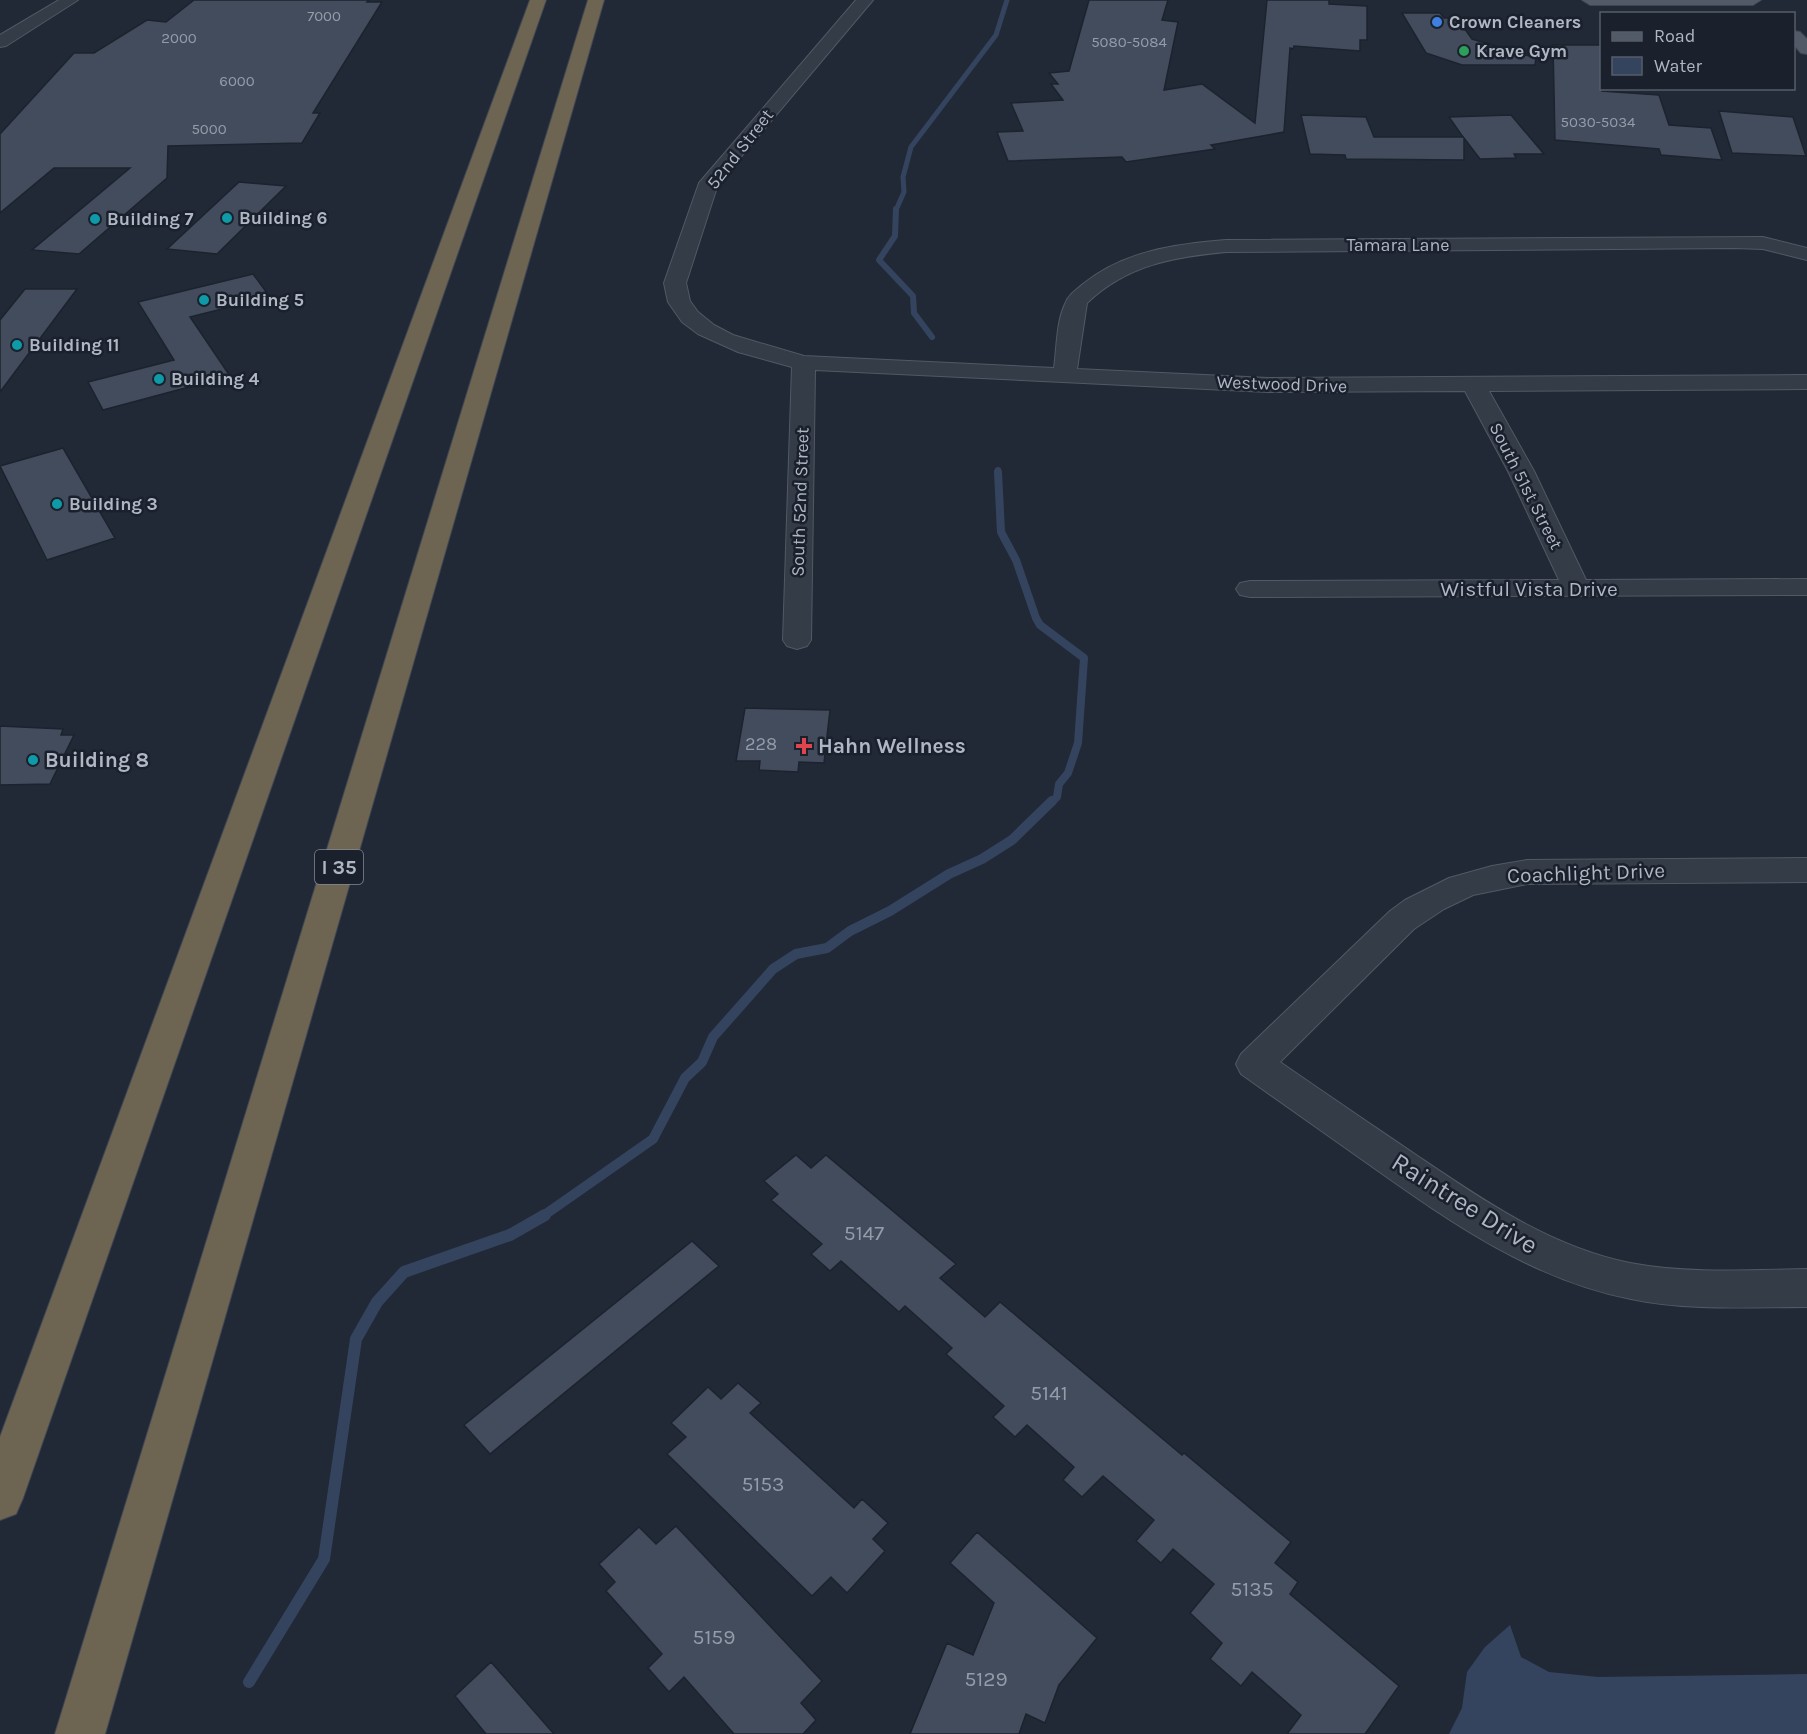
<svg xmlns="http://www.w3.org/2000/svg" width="1807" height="1734" viewBox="0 0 1807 1734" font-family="Karla,sans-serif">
  <rect width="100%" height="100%" fill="#212937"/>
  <path fill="#35445e" d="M 1510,1625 L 1521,1657 L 1549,1672 L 1598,1677 L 1807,1674 L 1807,1734 L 1449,1734 L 1462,1708 L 1467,1672 L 1485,1647 Z"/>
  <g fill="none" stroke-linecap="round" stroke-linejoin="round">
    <path stroke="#35445e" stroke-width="5" d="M 896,210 L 904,192 L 903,177 L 911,147 L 996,35 L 1007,0"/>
    <path stroke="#35445e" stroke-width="6" d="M 896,209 L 895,236 L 879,260 L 913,296 L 914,313 L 932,337
      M 998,470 L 998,473"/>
    <path stroke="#35445e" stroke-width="8" d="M 998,472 L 1001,532 L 1016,560 L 1036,618 L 1040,625 L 1084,658 L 1078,743 L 1068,773 L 1059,784 L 1057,797 L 1051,803"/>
    <path stroke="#35445e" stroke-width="10" d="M 543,1216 L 653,1139 L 685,1078 L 702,1062 L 713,1037 L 773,969 L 796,954 L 827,948 L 850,931 L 890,911 L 949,874 L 982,859 L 1012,840 L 1052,801"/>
    <path stroke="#35445e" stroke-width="12" d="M 249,1682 L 324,1559 L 356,1339 L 377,1302 L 404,1272 L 510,1235 L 545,1215"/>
  </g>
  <path fill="#424c5c" stroke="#1c232e" stroke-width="1.5" d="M 194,0 L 369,0 L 367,2 L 382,2 L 313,113 L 320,113 L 302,143 L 168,146 L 167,178 L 79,254 L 32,250 L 130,168 L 54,168 L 0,213 L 0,134 L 74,53 L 94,53 L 147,20 L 166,22 Z
    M 1089,0 L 1168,0 L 1162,20 L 1178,22 L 1164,90 L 1202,84 L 1255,123 L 1267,0 L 1329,0 L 1329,4 L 1367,6 L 1367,40 L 1360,40 L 1360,51 L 1294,46 L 1293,49 L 1290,48 L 1284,132 L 1211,145 L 1215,149 L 1126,162 L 1122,157 L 1008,161 L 997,132 L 1023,131 L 1011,103 L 1063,100 L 1051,84 L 1058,84 L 1049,73 L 1069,71 Z
    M 1402,13 L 1440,13 L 1444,18 L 1457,18 L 1472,39 L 1536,58 L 1535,65 L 1462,65 L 1426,53 Z
    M 1553,45 L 1602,45 L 1602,91 L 1659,95 L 1669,125 L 1711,128 L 1722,160 L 1661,155 L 1659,149 L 1555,140 Z
    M 1719,111 L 1793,117 L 1806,156 L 1732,153 Z
    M 1301,115 L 1366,117 L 1374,137 L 1463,137 L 1449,117 L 1511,115 L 1544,154 L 1514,154 L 1516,158 L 1480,159 L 1464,138 L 1464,160 L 1346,159 L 1345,155 L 1310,154 Z
    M 239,182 L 286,186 L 217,254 L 167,249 Z
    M 253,274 L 270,297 L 190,317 L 230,376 L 103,410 L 88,382 L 174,360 L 138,302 Z
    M 25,289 L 77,289 L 0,392 L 0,320 Z
    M 63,448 L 115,538 L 47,560 L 0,466 Z
    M 745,708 L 830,710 L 824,763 L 799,762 L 798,772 L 759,770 L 760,761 L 736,761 Z
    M 0,726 L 63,729 L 61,735 L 74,735 L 50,784 L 0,785 Z
    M 796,1155 L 811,1168 L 826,1155 L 956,1264 L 940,1278 L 985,1317 L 1000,1302 L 1182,1455 L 1184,1453 L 1291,1542 L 1275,1563 L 1298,1582 L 1290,1594 L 1399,1686 L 1365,1734 L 1287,1734 L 1301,1715 L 1252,1672 L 1241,1686 L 1210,1659 L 1222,1643 L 1190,1613 L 1214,1584 L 1173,1549 L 1161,1563 L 1136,1541 L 1154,1520 L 1103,1476 L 1082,1497 L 1063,1480 L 1074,1467 L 1027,1425 L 1015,1437 L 993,1417 L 1004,1406 L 946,1354 L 952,1348 L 905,1306 L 899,1312 L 841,1261 L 830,1271 L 811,1254 L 822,1244 L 771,1200 L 778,1194 L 764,1181 Z
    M 692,1241 L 719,1266 L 490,1454 L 464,1425 Z
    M 738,1383 L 761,1403 L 750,1413 L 854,1508 L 862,1499 L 888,1523 L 873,1539 L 885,1551 L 847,1593 L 831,1577 L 812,1596 L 667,1454 L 686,1437 L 671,1423 L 708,1387 L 721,1399 Z
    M 676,1526 L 822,1681 L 801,1703 L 816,1720 L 803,1734 L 734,1734 L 684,1677 L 669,1692 L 648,1668 L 662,1654 L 606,1591 L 615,1582 L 599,1564 L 639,1527 L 656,1544 Z
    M 977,1532 L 1097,1638 L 1059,1685 L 1045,1723 L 1026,1714 L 1019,1734 L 910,1734 L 947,1643 L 973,1655 L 994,1603 L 950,1563 Z
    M 491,1662 L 554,1734 L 486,1734 L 455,1696 Z"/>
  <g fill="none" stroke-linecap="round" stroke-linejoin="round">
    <g stroke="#525965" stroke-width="2">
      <path id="minor" d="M 59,0 L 78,0 L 6,46 L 0,47 L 0,35 Z
        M 856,0 L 873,0 L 718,184 L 686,283 L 690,301 L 698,312 L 714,325 L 733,335 L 804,356 L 1054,368 C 1057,348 1056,323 1065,304 C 1068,295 1076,290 1083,284 C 1124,251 1175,244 1226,240 L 1763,237 L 1807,248 L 1807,260 L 1763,249 L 1734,248 L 1226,252 C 1173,257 1127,265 1087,303 L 1077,369 L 1268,378 L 1807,375 L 1807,389 L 1489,391 L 1534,471 L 1586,580 L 1807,579 L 1807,595 L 1250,597 L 1240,595 L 1236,589 L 1240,583 L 1250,581 L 1559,580 L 1508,471 L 1465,391 L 1268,392 L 815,370 L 811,640 L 807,646 L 797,649 L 787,646 L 783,640 L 792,367 L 738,352 L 698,334 L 682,322 L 668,302 L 664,283 L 699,183 Z
        M 1807,858 L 1807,882 L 1527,884 L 1473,895 L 1444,909 L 1414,929 L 1280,1062 C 1326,1094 1372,1125 1419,1157 C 1484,1201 1551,1247 1630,1263 C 1688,1274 1748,1270 1807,1269 L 1807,1307 C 1749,1307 1688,1311 1631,1299 C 1534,1280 1453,1224 1374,1168 C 1330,1137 1286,1106 1241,1074 L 1236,1064 L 1241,1054 L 1390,911 L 1405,900 L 1449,878 L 1492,866 L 1527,860 Z"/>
    </g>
    <g stroke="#3e4551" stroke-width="2">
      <path id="major" d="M 1582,0 L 1761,0 L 1753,5 L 1590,5 Z
        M 1794,31 L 1800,32 L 1807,39 L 1807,54 L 1801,53 L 1794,45 Z"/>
    </g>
    <g stroke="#3f4652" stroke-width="2">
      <path id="highway" d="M 530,0 L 546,0 L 23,1498 L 16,1514 L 0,1520 L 0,1437 Z
        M 588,0 L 604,0 L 105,1734 L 55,1734 Z"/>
    </g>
    <use href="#minor" fill="#343c48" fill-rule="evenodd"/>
    <use href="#major" fill="#525a68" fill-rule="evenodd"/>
    <use href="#highway" fill="#6d6452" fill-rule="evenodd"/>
  </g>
  <circle fill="#3f7fe0" stroke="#1a212c" stroke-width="2" cx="1437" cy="22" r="6"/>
  <circle fill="#2e9e5b" stroke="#1a212c" stroke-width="2" cx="1464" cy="51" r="6"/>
  <g fill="#0f9aa8" stroke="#1a212c" stroke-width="2">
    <circle cx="227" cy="218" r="6"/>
    <circle cx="95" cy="219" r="6"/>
    <circle cx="204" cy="300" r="6"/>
    <circle cx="17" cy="345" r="6"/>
    <circle cx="159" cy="379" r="6"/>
    <circle cx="57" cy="504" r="6"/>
    <circle cx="33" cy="760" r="6"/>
  </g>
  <path fill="#e0444e" stroke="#1a212c" stroke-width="2" d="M801 737h6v6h6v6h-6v6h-6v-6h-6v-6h6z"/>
  <g text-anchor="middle" stroke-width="5" stroke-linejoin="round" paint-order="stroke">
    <g font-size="15" fill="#949caa">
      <text x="324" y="21">7000</text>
      <text x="179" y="43">2000</text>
      <text x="1129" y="47">5080-5084</text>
      <text x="237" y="86">6000</text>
      <text x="1598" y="127">5030-5034</text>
      <text x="209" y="134">5000</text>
    </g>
    <g font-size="18" font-weight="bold" fill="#afb6c4" stroke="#1a212c" text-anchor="start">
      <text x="1449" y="28">Crown Cleaners</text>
      <text x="1476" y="57">Krave Gym</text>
      <text x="239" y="224">Building 6</text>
      <text x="107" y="225">Building 7</text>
      <text x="216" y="306">Building 5</text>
      <text x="29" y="351">Building 11</text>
      <text x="171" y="385">Building 4</text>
      <text x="69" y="510">Building 3</text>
    </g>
    <g font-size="18" fill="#afb6c4" stroke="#1a212c">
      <text transform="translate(740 149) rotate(-52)" y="6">52nd Street</text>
      <text x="1398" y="251">Tamara Lane</text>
      <text transform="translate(1282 384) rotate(2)" y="6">Westwood Drive</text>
      <text transform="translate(1526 486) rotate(63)" y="6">South 51st Street</text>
      <text transform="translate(800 502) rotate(-88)" y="6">South 52nd Street</text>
    </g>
    <g font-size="18" fill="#949caa">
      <text x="761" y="750">228</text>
    </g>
    <rect fill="#1a212c" stroke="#828996" stroke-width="1.5" x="315" y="850" width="48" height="34" rx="4.5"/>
    <g font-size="20" font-weight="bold" fill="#afb6c4">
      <text x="339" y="874">I 35</text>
    </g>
    <g font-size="21" fill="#afb6c4" stroke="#1a212c">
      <text x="1529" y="596">Wistful Vista Drive</text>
      <text transform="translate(1586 873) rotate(-2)" y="7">Coachlight Drive</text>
    </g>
    <g font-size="21" font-weight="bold" fill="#afb6c4" stroke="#1a212c" text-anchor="start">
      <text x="818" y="753">Hahn Wellness</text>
      <text x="45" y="767">Building 8</text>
    </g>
    <g font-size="21" fill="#949caa">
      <text x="864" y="1240">5147</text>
      <text x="1049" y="1400">5141</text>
      <text x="763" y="1491">5153</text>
      <text x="1252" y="1596">5135</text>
      <text x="714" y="1644">5159</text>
      <text x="986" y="1686">5129</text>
    </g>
    <g font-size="26" fill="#afb6c4" stroke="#1a212c">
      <text transform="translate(1465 1203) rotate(32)" y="9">Raintree Drive</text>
    </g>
  </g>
  <rect x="1600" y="12" width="195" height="78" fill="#1a212c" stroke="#565d69" stroke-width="1.5"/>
  <rect x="1612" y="32" width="30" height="9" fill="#525a68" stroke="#565d69" stroke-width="1.5"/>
  <text x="1654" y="42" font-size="18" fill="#afb6c4">Road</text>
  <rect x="1612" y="57" width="30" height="18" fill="#35445e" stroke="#565d69" stroke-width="1.5"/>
  <text x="1654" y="72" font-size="18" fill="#afb6c4">Water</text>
</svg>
